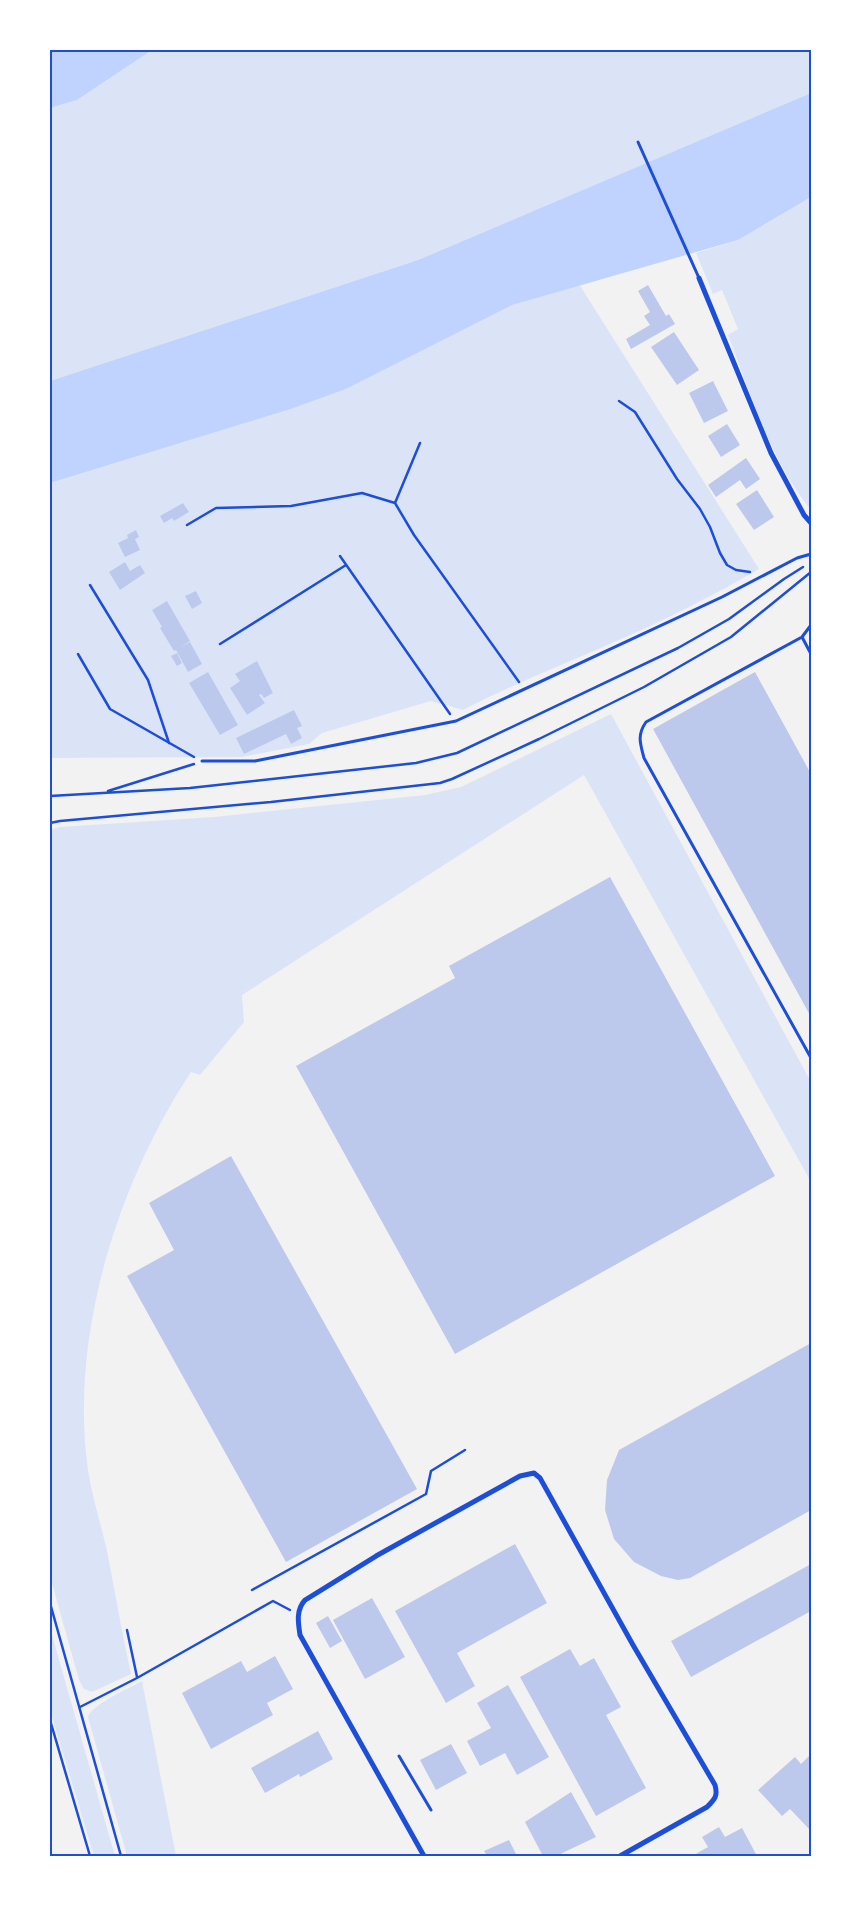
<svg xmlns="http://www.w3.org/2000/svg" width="861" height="1906" viewBox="0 0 861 1906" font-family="'Nunito Sans',sans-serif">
  <rect width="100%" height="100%" fill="#f2f2f2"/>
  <path fill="#dbe4f7" d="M 152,50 L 811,50 L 811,93 L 418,260 L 50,381 L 50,108 L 77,100 Z
    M 811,197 L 811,510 C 770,460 751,394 728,335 L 738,329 L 722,290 L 713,294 L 696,253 L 738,240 Z
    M 579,284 L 759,569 C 736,582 713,595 689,607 C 615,645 537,672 463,710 L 431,701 L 322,733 L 309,744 L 242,757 L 50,758 L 50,483 L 291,409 L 346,389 L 493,313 L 512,305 Z
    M 611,714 L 811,1082 L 811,1182 L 584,775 L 242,995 L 244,1022 L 200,1075 L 191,1072 C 118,1183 69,1336 88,1470 C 92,1497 101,1524 107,1551 C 115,1592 122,1633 131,1674 L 92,1692 L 84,1689 L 79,1680 L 50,1576 L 50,830 L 59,827 L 214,817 L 425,795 L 461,787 Z
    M 50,1628 L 115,1856 L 94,1856 L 50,1710 Z
    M 142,1681 L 176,1856 L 127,1856 L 88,1717 C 92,1704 130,1688 142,1681 Z"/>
  <path fill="#bfd3fe" d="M 50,50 L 152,50 L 77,100 L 50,108 Z
    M 811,93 L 811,197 L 738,240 L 512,305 L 346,389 L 291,409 L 50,483 L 50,381 L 418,260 Z"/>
  <path fill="#bdc9ec" d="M 648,285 L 666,316 L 669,314 L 675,324 L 631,349 L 626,339 L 650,325 L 644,316 L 650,312 L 638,291 Z
    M 674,332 L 699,370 L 677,385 L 651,347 Z
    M 713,381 L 728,411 L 704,423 L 689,393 Z
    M 727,424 L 740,445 L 721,457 L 708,436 Z
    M 746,458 L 760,479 L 746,489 L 740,480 L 716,497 L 708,485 Z
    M 757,490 L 774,517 L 754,530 L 736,504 Z
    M 183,503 L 189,512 L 174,521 L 172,518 L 164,523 L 160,516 Z
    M 136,530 L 139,537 L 135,539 L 140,550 L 125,557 L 118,543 L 128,538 L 127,535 Z
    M 125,562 L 130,571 L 140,565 L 145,573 L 120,590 L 109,572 Z
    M 196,591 L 202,603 L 192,609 L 185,596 Z
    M 167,601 L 190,641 L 181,647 L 190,642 L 202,664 L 188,672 L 176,650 L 174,651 L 160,628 L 162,627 L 152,610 Z
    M 177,653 L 182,663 L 177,666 L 171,656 Z
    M 257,661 L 273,693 L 264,698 L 261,694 L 259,695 L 265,703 L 247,715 L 230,688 L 240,681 L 235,674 Z
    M 208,672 L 238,725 L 220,735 L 189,683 Z
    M 755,672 L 811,774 L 811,1017 L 653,729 Z
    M 294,710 L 302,726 L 297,728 L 302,738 L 291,744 L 286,734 L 244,754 L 236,738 Z
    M 610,877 L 775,1176 L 455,1354 L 296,1066 L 455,978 L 449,966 Z
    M 231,1156 L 417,1489 L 286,1562 L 127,1276 L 174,1250 L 149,1203 Z
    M 811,1343 L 811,1510 L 690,1578 L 678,1580 L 661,1576 L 634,1562 L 614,1539 L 605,1510 L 607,1480 L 619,1450 Z
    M 515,1544 L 547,1603 L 457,1653 L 475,1686 L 446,1703 L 395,1611 Z
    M 811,1564 L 811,1611 L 691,1677 L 671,1641 Z
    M 372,1598 L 405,1657 L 365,1679 L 333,1620 Z
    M 328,1616 L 342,1641 L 330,1648 L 316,1623 Z
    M 570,1649 L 580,1666 L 594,1658 L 621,1707 L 606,1715 L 646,1788 L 596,1816 L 520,1677 Z
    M 275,1656 L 293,1689 L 267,1703 L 273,1715 L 211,1749 L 182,1693 L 241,1661 L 247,1672 Z
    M 508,1685 L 549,1757 L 517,1775 L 505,1753 L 480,1766 L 467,1741 L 491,1728 L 477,1703 Z
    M 318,1731 L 333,1759 L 300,1777 L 299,1774 L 265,1793 L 251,1768 Z
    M 451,1744 L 467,1773 L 436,1790 L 420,1760 Z
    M 811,1754 L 811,1831 L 790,1809 L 782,1816 L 758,1790 L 795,1757 L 801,1764 Z
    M 571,1792 L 596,1837 L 556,1856 L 543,1856 L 525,1822 Z
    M 719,1827 L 725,1837 L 742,1828 L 757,1856 L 692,1856 L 708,1847 L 702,1837 Z
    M 509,1840 L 517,1856 L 482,1856 L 486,1854 L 484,1851 Z"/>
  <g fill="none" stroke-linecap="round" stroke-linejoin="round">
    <path stroke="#1d4ed8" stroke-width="2.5" d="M 619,401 L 635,412 L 677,479 L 700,509 L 710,527 L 720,553 L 727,565 L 736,570 L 750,572
      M 420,443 L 395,503 L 414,535 L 519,682
      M 187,525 L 216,508 L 291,506 L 362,493 L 395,503
      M 340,556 L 450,714
      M 90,585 L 148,680 L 169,743
      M 220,644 L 346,565
      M 78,654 L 110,709 L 194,757
      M 108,791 L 194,764
      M 50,796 L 190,788 L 416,763 L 457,753 L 678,648 L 729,619 L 784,579 L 803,567
      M 50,823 L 60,821 L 271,802 L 440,783 L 452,779 L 539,739 L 644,687 L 731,637 L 811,572
      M 252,1590 L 426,1494 L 431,1471 L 465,1450
      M 50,1603 L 121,1856
      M 127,1630 L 137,1677
      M 80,1707 L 137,1678 L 273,1601 L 290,1610
      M 50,1720 L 90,1856"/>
    <path stroke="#1d4ed8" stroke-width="3" d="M 638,142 L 699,278
      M 811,625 L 802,637 L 646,722 C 637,735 640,743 644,758 L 811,1058
      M 802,637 L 811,654
      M 202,761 L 255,761 L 456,721 L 722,597 L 797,558 L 811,554
      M 399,1756 L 431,1810"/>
    <path stroke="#1d4ed8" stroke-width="5" d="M 699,278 L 771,453 L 804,515 L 811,523
      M 424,1856 L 300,1635 C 298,1622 296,1610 305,1600 L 376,1556 L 520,1476 L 534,1473 L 540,1478 L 633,1645 L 715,1785 C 718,1796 715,1799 707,1807 L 620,1856"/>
  </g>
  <rect width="861" height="1906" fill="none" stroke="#ffffff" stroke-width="102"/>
  <rect x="51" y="51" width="759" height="1804" fill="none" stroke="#1d4ed8" stroke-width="2"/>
</svg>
